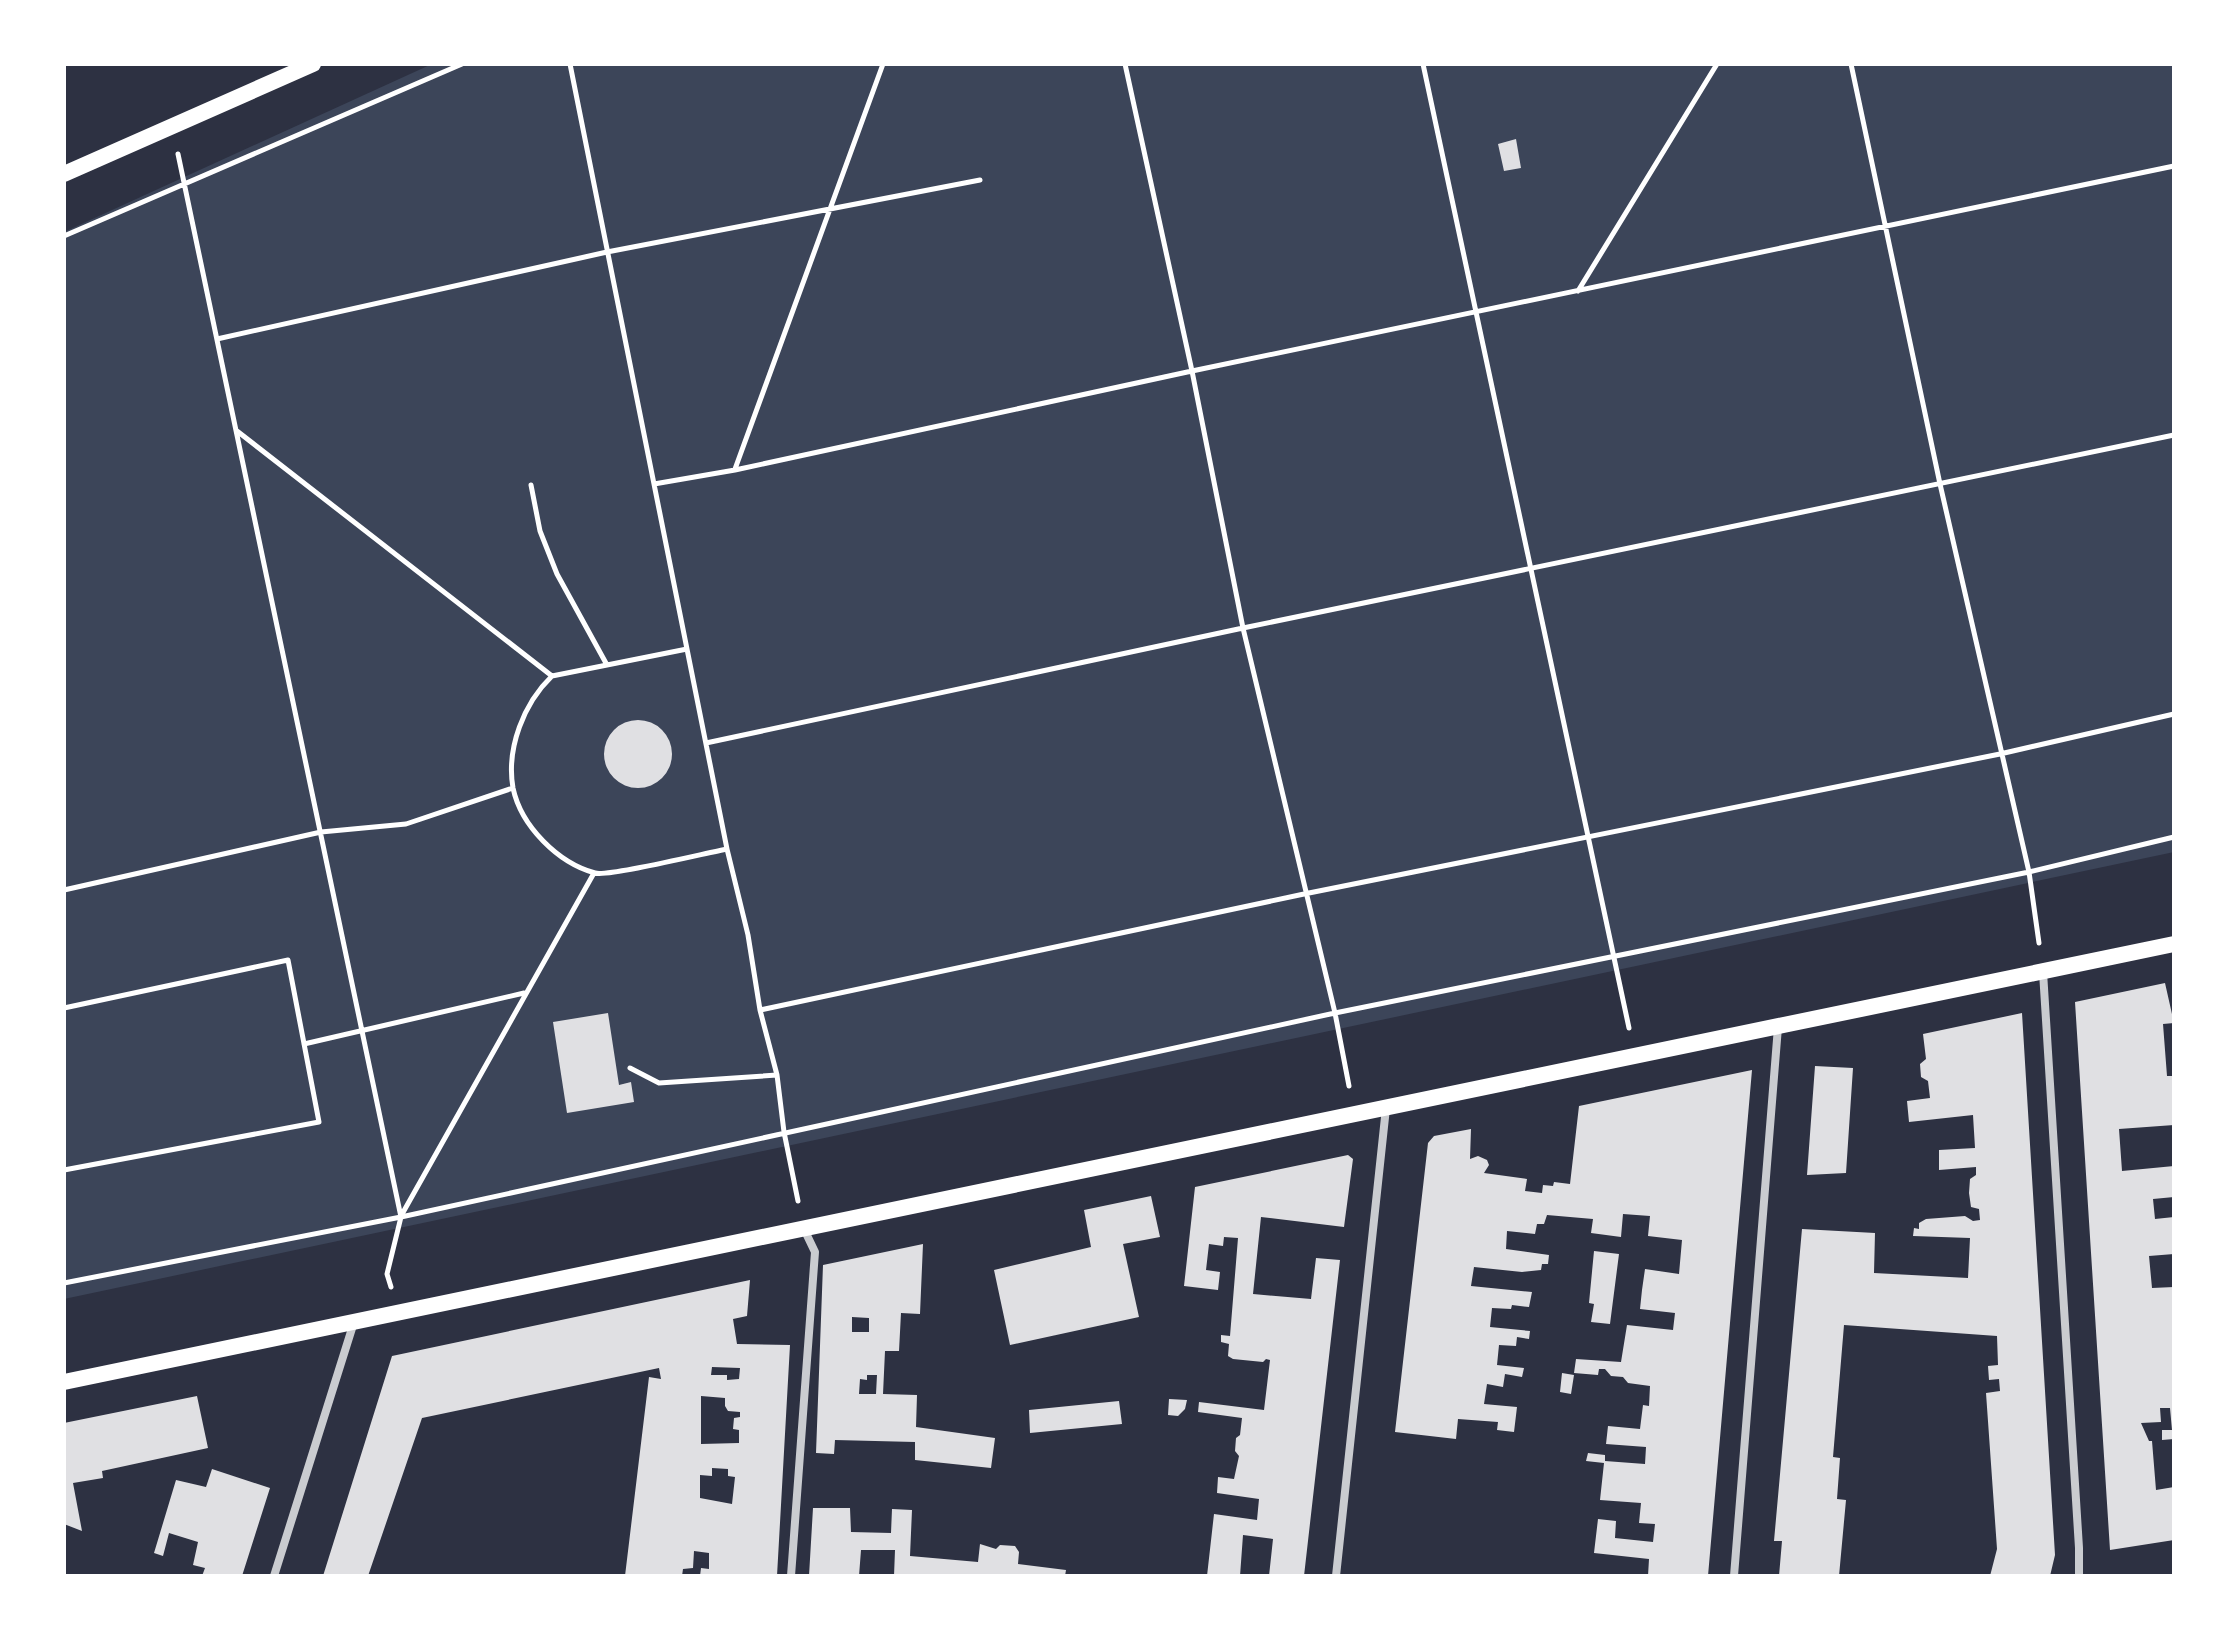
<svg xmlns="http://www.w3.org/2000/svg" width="2238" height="1640" viewBox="0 0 2238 1640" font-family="Bitter,serif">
  <rect width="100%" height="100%" fill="#2d3142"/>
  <path fill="#3c4559" d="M 432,64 L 2174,64 L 2174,852 L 64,1299 L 64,232 Z"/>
  <path fill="#e0e0e3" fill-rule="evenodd" d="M 1516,139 L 1521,168 L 1504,171 L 1498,144 Z
    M604 754a34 34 0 1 1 68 0a34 34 0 1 1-68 0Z
    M 2165,983 L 2174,1023 L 2163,1024 L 2167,1076 L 2174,1076 L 2174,1125 L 2119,1129 L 2122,1171 L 2174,1166 L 2174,1197 L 2153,1199 L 2155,1219 L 2174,1217 L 2174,1254 L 2149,1256 L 2152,1288 L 2174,1287 L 2174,1439 L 2162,1440 L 2162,1430 L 2172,1430 L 2170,1408 L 2160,1408 L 2161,1422 L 2141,1423 L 2149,1441 L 2152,1441 L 2156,1490 L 2174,1487 L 2174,1540 L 2110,1550 L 2075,1002 Z
    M 608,1013 L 619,1085 L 631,1082 L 634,1102 L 567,1113 L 553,1022 Z
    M 2022,1013 L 2055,1555 L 2050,1576 L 1990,1576 L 1997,1549 L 1986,1393 L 2000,1391 L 1999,1379 L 1989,1380 L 1988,1366 L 1998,1365 L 1997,1336 L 1844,1325 L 1833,1457 L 1840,1458 L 1837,1499 L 1846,1500 L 1839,1576 L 1779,1576 L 1782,1541 L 1774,1541 L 1802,1229 L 1875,1233 L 1874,1273 L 1968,1278 L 1970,1238 L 1913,1236 L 1914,1228 L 1919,1229 L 1919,1223 L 1926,1219 L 1965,1216 L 1973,1221 L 1980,1220 L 1979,1209 L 1971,1207 L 1969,1193 L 1970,1179 L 1976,1175 L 1976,1167 L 1939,1170 L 1939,1150 L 1975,1148 L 1973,1115 L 1909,1122 L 1907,1101 L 1930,1098 L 1928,1081 L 1921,1077 L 1920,1064 L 1926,1059 L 1923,1034 Z
    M 1815,1066 L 1853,1068 L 1846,1173 L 1807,1175 Z
    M 1752,1070 L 1708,1576 L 1648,1576 L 1649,1559 L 1594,1553 L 1598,1519 L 1616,1521 L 1615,1538 L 1653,1542 L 1655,1524 L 1639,1523 L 1641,1503 L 1600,1500 L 1604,1463 L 1586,1461 L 1588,1453 L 1605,1455 L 1605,1461 L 1645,1464 L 1646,1447 L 1606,1444 L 1608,1426 L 1640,1429 L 1643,1405 L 1649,1406 L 1650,1386 L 1628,1383 L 1623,1377 L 1611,1376 L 1605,1369 L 1599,1369 L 1598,1375 L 1574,1373 L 1576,1359 L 1621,1362 L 1627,1325 L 1673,1330 L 1675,1313 L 1640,1309 L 1642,1290 L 1645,1269 L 1679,1274 L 1682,1240 L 1648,1236 L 1650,1216 L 1623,1214 L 1621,1237 L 1591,1233 L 1593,1219 L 1547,1215 L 1544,1224 L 1537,1224 L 1535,1234 L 1507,1231 L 1506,1249 L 1549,1255 L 1548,1264 L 1542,1264 L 1541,1270 L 1522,1272 L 1474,1267 L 1471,1286 L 1532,1292 L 1529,1307 L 1512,1305 L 1511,1309 L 1492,1308 L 1490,1327 L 1530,1331 L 1529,1339 L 1517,1337 L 1516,1346 L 1499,1345 L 1497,1365 L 1524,1368 L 1522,1377 L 1505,1374 L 1503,1387 L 1487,1384 L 1484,1404 L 1517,1407 L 1514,1432 L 1497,1430 L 1498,1422 L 1458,1419 L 1456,1439 L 1395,1432 L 1428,1143 L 1434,1136 L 1471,1129 L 1470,1159 L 1478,1156 L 1487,1160 L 1489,1165 L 1484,1173 L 1527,1179 L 1525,1191 L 1542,1193 L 1543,1185 L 1553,1186 L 1554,1182 L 1570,1184 L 1579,1106 Z
    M 1348,1155 L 1353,1159 L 1344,1227 L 1261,1217 L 1253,1294 L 1311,1299 L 1316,1258 L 1340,1260 L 1304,1576 L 1269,1576 L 1273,1539 L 1243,1535 L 1240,1576 L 1207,1576 L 1214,1514 L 1257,1520 L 1259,1499 L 1217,1493 L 1218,1477 L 1234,1479 L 1239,1456 L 1235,1451 L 1236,1438 L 1240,1435 L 1242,1418 L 1198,1412 L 1199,1402 L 1264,1410 L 1270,1360 L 1266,1359 L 1263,1362 L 1233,1359 L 1228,1356 L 1229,1344 L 1221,1342 L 1221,1335 L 1230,1336 L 1238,1238 L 1224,1237 L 1223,1246 L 1209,1244 L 1206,1270 L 1220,1272 L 1218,1290 L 1184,1286 L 1195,1187 Z
    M 1151,1196 L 1160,1237 L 1123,1244 L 1139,1317 L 1010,1345 L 994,1270 L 1091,1247 L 1084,1210 Z
    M 923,1244 L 920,1314 L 901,1313 L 899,1351 L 885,1351 L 883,1394 L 917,1395 L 916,1427 L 995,1438 L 991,1468 L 915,1460 L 915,1442 L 835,1440 L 834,1454 L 816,1453 L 823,1265 ZM 852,1317 L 869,1318 L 869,1332 L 852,1332 ZM 867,1375 L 877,1375 L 876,1394 L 859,1394 L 860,1379 L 867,1380 Z
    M 1594,1251 L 1619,1254 L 1610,1324 L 1591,1322 L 1594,1304 L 1589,1303 Z
    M 750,1280 L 747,1316 L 733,1319 L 737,1344 L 790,1345 L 777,1576 L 700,1576 L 701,1568 L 709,1569 L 709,1553 L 694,1551 L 693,1568 L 683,1569 L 682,1576 L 625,1576 L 649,1377 L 661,1379 L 659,1368 L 422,1418 L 368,1576 L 323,1576 L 392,1356 ZM 712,1367 L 740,1368 L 739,1379 L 727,1380 L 727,1375 L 711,1375 ZM 701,1396 L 725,1398 L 725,1406 L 728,1411 L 740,1412 L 740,1417 L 734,1418 L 733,1429 L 739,1430 L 739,1443 L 701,1444 ZM 712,1468 L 728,1469 L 728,1476 L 735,1477 L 732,1504 L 700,1498 L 700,1475 L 712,1476 Z
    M 1562,1373 L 1574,1375 L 1571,1394 L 1560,1392 Z
    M 197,1396 L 208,1448 L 102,1471 L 103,1478 L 73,1483 L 82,1531 L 64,1524 L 64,1423 Z
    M 1169,1399 L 1187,1400 L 1185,1409 L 1178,1416 L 1168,1415 Z
    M 1119,1401 L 1122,1424 L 1030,1433 L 1029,1410 Z
    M 212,1469 L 270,1488 L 242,1576 L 202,1576 L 205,1568 L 193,1565 L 198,1542 L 169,1533 L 163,1556 L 154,1553 L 176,1480 L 206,1487 Z
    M 813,1508 L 850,1508 L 851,1532 L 891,1533 L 892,1509 L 912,1510 L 910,1556 L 978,1562 L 980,1544 L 996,1549 L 1000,1545 L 1015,1546 L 1019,1552 L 1018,1564 L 1066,1570 L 1065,1576 L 894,1576 L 895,1550 L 861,1550 L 859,1576 L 809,1576 Z"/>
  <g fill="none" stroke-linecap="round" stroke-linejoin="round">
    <path stroke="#fff" stroke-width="5" d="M 570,64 L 727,849 L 748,935 L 760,1010 L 777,1075 L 784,1132 L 798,1201
      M 1125,64 L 1192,371 L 1243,628 L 1335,1013 L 1349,1086
      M 1423,64 L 1629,1028
      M 1851,64 L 1940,484 L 2029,872 L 2039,943
      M 178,154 L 401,1217 L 387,1274 L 391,1287
      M 64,236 L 462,64
      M 1578,291 L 1717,64
      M 217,339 L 607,252 L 980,180
      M 237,431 L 552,676
      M 735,469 L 883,64
      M 654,484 L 735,470 L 1192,371 L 2174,166
      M 531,485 L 540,531 L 557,574 L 607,665
      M 687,649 L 552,676 C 524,703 506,748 513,788 C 521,826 558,863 595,873 C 608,877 706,853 727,849
      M 706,743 L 1243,628 L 2174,435
      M 64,890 L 321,832 L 406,824 L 513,788
      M 64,1008 L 288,960 L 319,1122 L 64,1170
      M 760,1010 L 1304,894 L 2000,754 L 2174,714
      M 304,1044 L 524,993
      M 630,1068 L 659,1083 L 777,1075
      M 401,1216 L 594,873
      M 64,1283 L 401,1217 L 1335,1013 L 2029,872 L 2174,837"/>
    <path stroke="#caccd0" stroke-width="8" d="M 2043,972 L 2079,1548 L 2079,1576
      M 274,1576 L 354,1322
      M 791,1576 L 815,1252 L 804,1229
      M 1336,1576 L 1386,1108
      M 1734,1576 L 1778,1027"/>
    <path stroke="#fff" stroke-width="16" d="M 64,174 L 313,64
      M 64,1382 L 2174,944"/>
  </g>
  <rect width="2238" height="1640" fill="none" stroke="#ffffff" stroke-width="132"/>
</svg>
